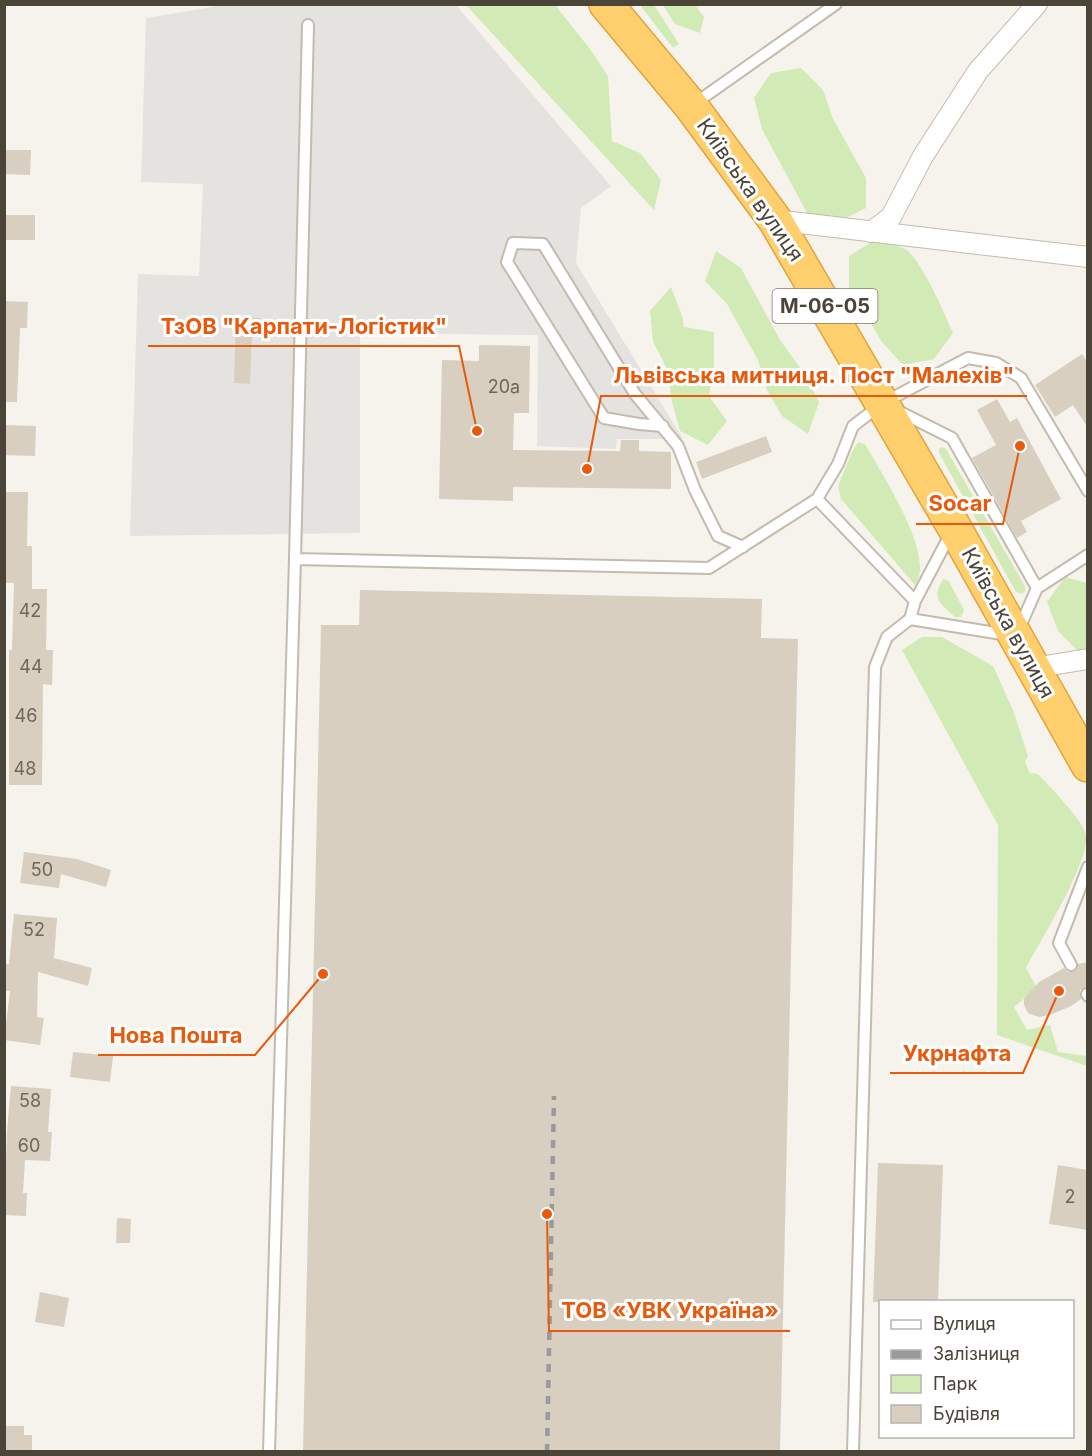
<svg xmlns="http://www.w3.org/2000/svg" width="1092" height="1456" viewBox="0 0 1092 1456" font-family="Inter,sans-serif">
  <rect width="100%" height="100%" fill="#f6f3ec"/>
  <path fill="#d2eab5" d="M 466,5 L 555,5 L 590,49 L 608,76 L 612,141 L 640,153 L 661,180 L 654,210 Z
    M 640,5 L 654,5 L 679,44 L 673,48 Z
    M 663,5 L 695,5 L 704,17 L 700,33 L 675,24 Z
    M 801,68 L 823,90 L 833,119 L 866,178 L 866,208 L 838,222 L 807,213 L 762,129 L 754,98 L 771,73 Z
    M 875,240 C 884,243 894,244 903,248 C 920,255 945,315 953,333 L 934,359 L 903,365 L 882,342 L 849,287 L 849,256 Z
    M 716,251 L 741,268 L 780,340 L 804,373 L 819,402 L 808,434 L 782,416 L 767,390 L 758,360 L 727,304 L 705,281 Z
    M 671,287 L 682,316 L 684,327 L 714,332 L 714,365 L 709,396 L 727,421 L 708,445 L 680,431 L 672,402 L 668,371 L 653,341 L 650,311 Z
    M 858,442 L 865,444 C 880,471 937,557 915,585 L 841,499 L 838,486 L 852,452 Z
    M 942,447 L 946,449 L 1025,586 L 1025,591 L 1022,594 L 1016,592 L 939,453 L 939,449 Z
    M 1065,577 L 1087,583 L 1087,652 L 1080,653 L 1058,631 L 1047,602 Z
    M 943,579 L 949,581 L 964,610 L 961,617 L 955,617 C 940,603 931,600 943,579 Z
    M 922,637 L 942,637 L 993,666 L 1013,710 L 1028,756 L 1025,762 L 1030,773 L 1038,774 C 1049,786 1083,820 1086,835 C 1090,861 1040,942 1026,968 L 1037,988 L 1014,1007 L 1027,1030 L 1050,1025 L 1058,1052 L 1087,1056 L 1087,1066 L 997,1035 L 998,825 L 902,650 Z"/>
  <path fill="#e5e3e0" d="M 224,5 L 456,5 L 611,186 L 581,208 L 576,263 L 683,439 L 617,439 L 616,449 L 537,446 L 538,335 L 360,333 L 360,533 L 130,536 L 138,274 L 199,276 L 203,184 L 141,182 L 146,18 Z"/>
  <path fill="#d8cfc1" d="M 4,150 L 31,150 L 30,175 L 4,174 Z
    M 4,215 L 35,215 L 35,240 L 4,240 Z
    M 4,301 L 28,302 L 27,328 L 20,328 L 17,402 L 4,402 Z
    M 236,317 L 260,318 L 259,334 L 252,334 L 250,384 L 234,383 Z
    M 479,345 L 530,346 L 529,413 L 514,413 L 513,450 L 620,451 L 621,440 L 639,440 L 639,451 L 671,452 L 671,489 L 513,487 L 513,501 L 439,499 L 442,360 L 479,361 Z
    M 1082,354 L 1088,363 L 1088,428 L 1073,405 L 1055,417 L 1035,385 Z
    M 997,399 L 1010,422 L 1017,418 L 1061,499 L 1021,521 L 1027,532 L 1017,538 L 972,458 L 996,445 L 977,410 Z
    M 4,425 L 36,426 L 35,456 L 4,455 Z
    M 766,436 L 772,452 L 702,479 L 696,462 Z
    M 4,492 L 28,492 L 27,546 L 32,546 L 32,589 L 47,589 L 46,650 L 53,650 L 52,685 L 43,684 L 42,785 L 9,785 L 9,650 L 12,650 L 14,583 L 4,583 Z
    M 360,590 L 762,599 L 761,638 L 798,639 L 780,1452 L 303,1452 L 321,625 L 359,625 Z
    M 24,852 L 77,859 L 111,870 L 106,887 L 61,874 L 59,888 L 20,883 Z
    M 14,914 L 57,918 L 54,958 L 92,968 L 88,986 L 38,972 L 37,1017 L 44,1018 L 40,1045 L 4,1040 L 10,991 L 4,991 L 4,964 L 9,964 Z
    M 1088,962 L 1088,987 L 1080,990 L 1081,999 L 1071,1006 L 1050,1015 L 1039,1017 L 1028,1013 L 1024,1005 L 1024,999 L 1039,982 L 1064,968 L 1068,972 L 1074,972 L 1078,964 Z
    M 73,1052 L 113,1056 L 110,1082 L 70,1077 Z
    M 11,1086 L 51,1089 L 48,1132 L 52,1132 L 50,1161 L 25,1160 L 23,1193 L 27,1193 L 26,1216 L 4,1215 L 7,1131 Z
    M 878,1163 L 943,1165 L 938,1302 L 873,1302 Z
    M 1058,1165 L 1088,1170 L 1088,1230 L 1049,1224 Z
    M 117,1218 L 131,1219 L 130,1243 L 116,1243 Z
    M 40,1292 L 69,1298 L 64,1327 L 35,1322 Z
    M 4,1426 L 24,1426 L 24,1435 L 32,1435 L 32,1452 L 4,1452 Z"/>
  <g fill="none" stroke-linecap="round" stroke-linejoin="round">
    <g stroke="#c2bbae" stroke-width="14">
      <path id="lane" d="M 694,104 L 836,4
        M 898,411 L 952,438 L 1037,588 L 1019,629
        M 663,426 L 639,424 L 604,418 L 507,262 L 513,243 L 543,244 L 635,394 L 678,446 L 695,490 L 718,536 L 743,547
        M 817,499 L 915,601
        M 295,559 L 709,568 L 817,499 L 838,464 L 853,426 L 883,403 L 968,358 L 996,363 L 1021,378 L 1088,491
        M 1037,588 L 1088,555
        M 910,619 L 1008,635
        M 1071,965 L 1059,943 L 1088,867
        M 1087,994 L 1088,996
        M 269,1452 L 295,559 L 308,25
        M 853,1452 L 875,667 L 887,637 L 910,619 L 915,601 L 951,533"/>
    </g>
    <g stroke="#c2bbae" stroke-width="22">
      <path id="street" d="M 775,220 L 1088,257
        M 871,232 L 891,217 L 923,156 L 978,71 L 1037,4
        M 1033,668 L 1088,659"/>
    </g>
    <g stroke="#e0a43c" stroke-width="36">
      <path id="highway" d="M 606,4 L 691,106 L 775,220 L 954,527 L 1088,765"/>
    </g>
    <use href="#lane" stroke="#fff" stroke-width="10"/>
    <use href="#street" stroke="#fff" stroke-width="20"/>
    <use href="#highway" stroke="#ffcf6e" stroke-width="33"/>
    <path stroke="#9a9a9a" stroke-width="4.5" stroke-dasharray="8 8" stroke-linecap="butt" d="M 547,1452 L 554,1096"/>
  </g>
  <g text-anchor="middle" stroke-width="6" stroke-linejoin="round" paint-order="stroke">
    <g font-size="18" fill="#6e675b">
      <text x="504" y="393">20а</text>
      <text x="30" y="617">42</text>
      <text x="31" y="673">44</text>
      <text x="26" y="722">46</text>
      <text x="25" y="775">48</text>
      <text x="42" y="876">50</text>
      <text x="34" y="936">52</text>
      <text x="30" y="1107">58</text>
      <text x="29" y="1152">60</text>
      <text x="1070" y="1203">2</text>
    </g>
    <rect fill="#fff" stroke="#817c74" stroke-width="1.5" x="772.5" y="289" width="105" height="34" rx="4.5"/>
    <g font-size="20" font-weight="bold" fill="#4b4439">
      <text x="825" y="313">М-06-05</text>
    </g>
    <g font-size="21" fill="#4b4439" stroke="#fff">
      <text transform="translate(750 190) rotate(55)" y="7">Київська вулиця</text>
      <text transform="translate(1008 623) rotate(61)" y="7">Київська вулиця</text>
    </g>
  </g>
  <path fill="none" stroke="#e8590c" stroke-width="2" d="M477 431L459 346H148M587 469L601 396H1027M1020 446L1003 524H916M323 974L255 1055H98M1059 991L1023 1073H890M547 1214L549 1331H790"/>
  <g fill="#e8590c" stroke="#fff" stroke-width="2">
    <circle cx="477" cy="431" r="6"/>
    <circle cx="587" cy="469" r="6"/>
    <circle cx="1020" cy="446" r="6"/>
    <circle cx="323" cy="974" r="6"/>
    <circle cx="1059" cy="991" r="6"/>
    <circle cx="547" cy="1214" r="6"/>
  </g>
  <g font-size="22" text-anchor="middle" font-weight="bold" fill="#e8590c" stroke="#fff" stroke-width="6" stroke-linejoin="round" paint-order="stroke">
    <text x="304" y="334">ТзОВ "Карпати-Логістик"</text>
    <text x="814" y="383">Львівська митниця. Пост "Малехів"</text>
    <text x="960" y="511">Socar</text>
    <text x="176" y="1043">Нова Пошта</text>
    <text x="957" y="1061">Укрнафта</text>
    <text x="670" y="1318">ТОВ «УВК Україна»</text>
  </g>
  <rect width="1092" height="1456" fill="none" stroke="#4b4439" stroke-width="12"/>
  <rect x="879" y="1300" width="195" height="138" fill="#ffffff" stroke="#b7b4b0" stroke-width="1.5"/>
  <rect x="891" y="1320" width="30" height="9" fill="#ffffff" stroke="#b7b4b0" stroke-width="1.5"/>
  <text x="933" y="1330" font-size="18" fill="#4b4439">Вулиця</text>
  <rect x="891" y="1350" width="30" height="9" fill="#9a9a9a" stroke="#b7b4b0" stroke-width="1.5"/>
  <text x="933" y="1360" font-size="18" fill="#4b4439">Залізниця</text>
  <rect x="891" y="1375" width="30" height="18" fill="#d2eab5" stroke="#b7b4b0" stroke-width="1.5"/>
  <text x="933" y="1390" font-size="18" fill="#4b4439">Парк</text>
  <rect x="891" y="1405" width="30" height="18" fill="#d8cfc1" stroke="#b7b4b0" stroke-width="1.5"/>
  <text x="933" y="1420" font-size="18" fill="#4b4439">Будівля</text>
</svg>
